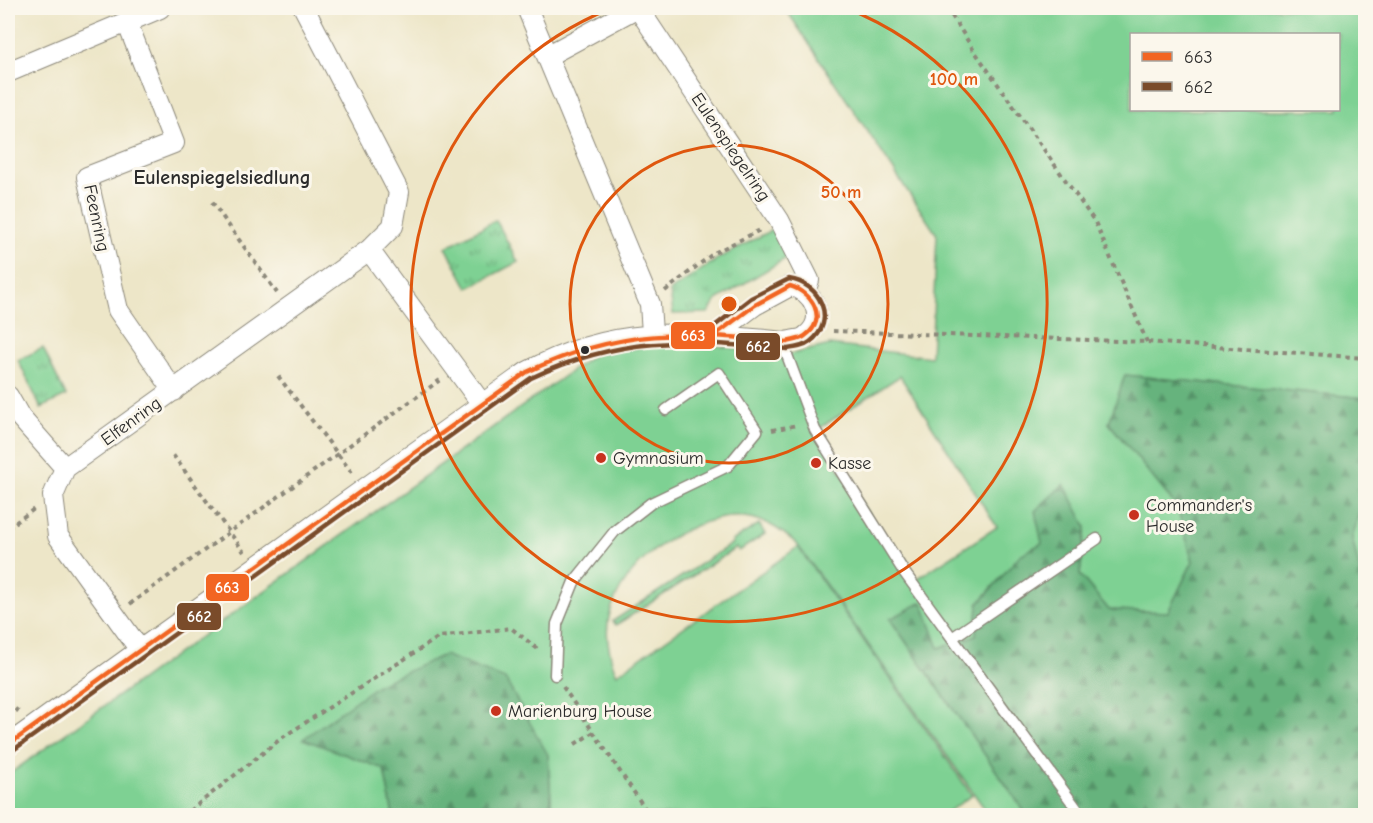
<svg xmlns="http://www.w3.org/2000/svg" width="1373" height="823" viewBox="0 0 1373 823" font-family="'Comic Neue',sans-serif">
  <defs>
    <pattern id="forest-firs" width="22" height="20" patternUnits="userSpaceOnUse" patternTransform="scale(1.5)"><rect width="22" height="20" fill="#66b37d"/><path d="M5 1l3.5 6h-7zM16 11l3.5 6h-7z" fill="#549267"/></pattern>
    <pattern id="park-tufts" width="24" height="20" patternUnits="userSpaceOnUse" patternTransform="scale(1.5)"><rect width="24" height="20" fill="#7ed193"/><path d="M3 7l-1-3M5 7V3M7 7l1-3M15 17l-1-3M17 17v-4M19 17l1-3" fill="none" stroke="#67aa78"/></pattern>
  </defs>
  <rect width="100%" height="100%" fill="#fbf7ec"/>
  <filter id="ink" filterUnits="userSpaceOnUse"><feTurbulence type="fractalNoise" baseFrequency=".0167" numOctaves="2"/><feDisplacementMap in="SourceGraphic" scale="12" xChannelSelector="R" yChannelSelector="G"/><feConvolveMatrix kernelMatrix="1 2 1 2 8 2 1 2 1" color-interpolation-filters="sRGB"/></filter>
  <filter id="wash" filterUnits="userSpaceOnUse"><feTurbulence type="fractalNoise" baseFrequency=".008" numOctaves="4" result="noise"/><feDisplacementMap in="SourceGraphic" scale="24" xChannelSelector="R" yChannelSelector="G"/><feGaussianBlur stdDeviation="1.35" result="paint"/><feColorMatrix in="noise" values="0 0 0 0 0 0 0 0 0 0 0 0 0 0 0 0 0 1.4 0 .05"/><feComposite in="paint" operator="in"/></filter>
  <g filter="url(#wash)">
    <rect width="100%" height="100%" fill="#ede6c8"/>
    <path fill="#7ed193" stroke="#547e5f" stroke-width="1.5" fill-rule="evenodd" d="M 785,8 L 1365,8 L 1365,398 L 1125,375 L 1109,423 L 1177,507 L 1193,561 L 1168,612 L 1109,610 L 1080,575 L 1086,526 L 1020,555 L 978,604 L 976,635 L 939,649 L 890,619 L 1027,815 L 989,815 L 797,544 C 781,530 765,519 744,517 C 683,512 594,581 609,648 C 611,657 612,666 617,674 L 798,547 L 972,795 L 942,816 L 552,815 L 548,755 L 304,739 L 384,769 L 393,815 L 8,815 L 8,775 L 595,354 L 681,341 L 787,355 L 830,345 L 931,357 L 937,235 ZM 1132,34 L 1338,34 L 1338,110 L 1132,110 ZM 900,376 L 997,527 L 912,582 L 815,431 Z
      M 1365,492 L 1365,598 L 1352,538 Z
      M 759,524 L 765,534 L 739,551 L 736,548 L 616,625 L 613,621 L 733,543 L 732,541 Z"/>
    <path fill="url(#forest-firs)" stroke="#486f54" stroke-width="1.5" d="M 1125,375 L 1365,398 L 1365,492 L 1352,538 L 1366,598 L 1365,815 L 1027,815 L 890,619 L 922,602 L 939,648 L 976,635 L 978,605 L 1020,555 L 1042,543 L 1035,511 L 1064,484 L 1086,526 L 1080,575 L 1109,610 L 1168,612 L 1193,561 L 1177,507 L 1109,423 Z
      M 444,655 L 505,679 L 548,755 L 552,815 L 393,815 L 384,769 L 303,739 L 379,684 Z"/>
    <path fill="url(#park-tufts)" stroke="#547e5f" stroke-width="1.5" d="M 496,220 L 518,262 L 468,288 L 446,247 Z
      M 772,230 L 788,257 L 717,300 L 708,313 L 673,314 L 670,291 L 719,258 Z
      M 43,348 L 66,396 L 41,408 L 18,360 Z"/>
  </g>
  <g filter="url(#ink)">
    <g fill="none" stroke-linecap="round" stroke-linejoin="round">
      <g stroke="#8c887a" stroke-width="13">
        <path id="service" d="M 787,342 L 787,355 L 815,430 L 904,572 L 1082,816
          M 952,638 L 1097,539
          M 555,675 L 557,624 L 574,582 L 615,531 L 651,503 L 728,466 L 757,431 L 719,373 L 666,410"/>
      </g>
      <g stroke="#8c887a" stroke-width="22">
        <path id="minor" d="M 304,8 L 399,192 L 393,226 L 369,250
          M 527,8 L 650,304 L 652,333
          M 638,8 L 779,220 L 809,280 L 805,292
          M 127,22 L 160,8
          M 547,56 L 636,8
          M 8,72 L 127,22 L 174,143 L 87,177 L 118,310 L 174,391
          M 8,396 L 20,417 L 65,468
          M 140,650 L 58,536 L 53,496 L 65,468 L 369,250 L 482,404
          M 8,745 L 527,372 C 617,323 690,333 787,342 C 793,340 802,340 806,336 C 828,320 814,289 790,286 L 755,305 L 715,335"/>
      </g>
      <path stroke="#8c887a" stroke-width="4" stroke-dasharray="4.5 4.5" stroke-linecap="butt" d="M 947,8 L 973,49 L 1095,222 L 1147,342
        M 212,202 L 277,293
        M 665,291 L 714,253 L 762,229
        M 833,331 L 1147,342 L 1366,358
        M 278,376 L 353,474
        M 772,430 L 797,425
        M 173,455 L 244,552
        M 8,528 L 34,509
        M 130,604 L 440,380
        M 563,687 L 650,816
        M 8,703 L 19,712
        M 575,744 L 594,732
        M 183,816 L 283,737 L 439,637 L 511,628 L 539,650"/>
      <use href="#service" stroke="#fff" stroke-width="10"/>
      <use href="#minor" stroke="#fff" stroke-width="20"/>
      <g stroke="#fbf7ec" stroke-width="9">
        <path id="bus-1" d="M 8,745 L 527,372 C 622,327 685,332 787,342 C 793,340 800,340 805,336 C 829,319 812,292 790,286 L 755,305 L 715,335"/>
      </g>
      <g stroke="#fbf7ec" stroke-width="9">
        <path id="bus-2" d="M 12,751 L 531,378 C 625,334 687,341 787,349 C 795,348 804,347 810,342 C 838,321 820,283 789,279 L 751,298 L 712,328"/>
      </g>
      <use href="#bus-1" stroke="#f26522" stroke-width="4.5"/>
      <use href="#bus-2" stroke="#7a4b2a" stroke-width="4.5"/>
    </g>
  </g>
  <g fill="none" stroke="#df570e" stroke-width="3">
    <circle cx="729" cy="304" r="159"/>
    <path d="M846 8A318 318 0 1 1 612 8"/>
  </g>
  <circle fill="#2b2b2b" stroke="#fbf7ec" stroke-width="2" cx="585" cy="350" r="5"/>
  <g fill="#c8321e" stroke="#fbf7ec" stroke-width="2">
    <circle cx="601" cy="458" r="6"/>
    <circle cx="816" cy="463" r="6"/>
    <circle cx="1134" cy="515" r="6"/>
    <circle cx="496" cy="711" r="6"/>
  </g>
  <g text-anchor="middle" stroke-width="6" stroke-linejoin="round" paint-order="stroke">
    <g font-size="18" fill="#2b2b2b" stroke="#fbf7ec">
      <text transform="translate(731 147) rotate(56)" y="6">Eulenspiegelring</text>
      <text transform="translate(97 218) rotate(78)" y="6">Feenring</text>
      <text transform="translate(131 421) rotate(-36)" y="6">Elfenring</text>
    </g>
    <g font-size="18" fill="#2b2b2b" stroke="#fbf7ec" text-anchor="start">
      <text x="613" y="464">Gymnasium</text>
      <text x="828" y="469">Kasse</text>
      <text x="1146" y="511">Commander's<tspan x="1146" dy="21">House</tspan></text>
      <text x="508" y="717">Marienburg House</text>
    </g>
    <g font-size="20" font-weight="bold" fill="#2b2b2b" stroke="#fbf7ec">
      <text x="222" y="184">Eulenspiegelsiedlung</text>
    </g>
  </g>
  <circle cx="729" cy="304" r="9" fill="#df570e" stroke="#fbf7ec" stroke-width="3"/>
  <g font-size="18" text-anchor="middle" font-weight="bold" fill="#df570e" stroke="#fbf7ec" stroke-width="6" stroke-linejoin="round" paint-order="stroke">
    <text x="954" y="85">100 m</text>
    <text x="841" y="198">50 m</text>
  </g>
  <g stroke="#fbf7ec" stroke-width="2">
    <rect x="670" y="321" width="46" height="29" rx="6" fill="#f26522"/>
    <rect x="735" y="332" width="46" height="29" rx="6" fill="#7a4b2a"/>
    <rect x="205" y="573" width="45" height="29" rx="6" fill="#f26522"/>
    <rect x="176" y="602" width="46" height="29" rx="6" fill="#7a4b2a"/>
  </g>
  <g font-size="16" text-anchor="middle" font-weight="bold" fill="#fff">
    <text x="693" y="341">663</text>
    <text x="758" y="352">662</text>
    <text x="227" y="593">663</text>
    <text x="199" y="622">662</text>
  </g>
  <rect width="1373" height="823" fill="none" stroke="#fbf7ec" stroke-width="30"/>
  <rect x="1130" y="33" width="210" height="78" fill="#fbf7ec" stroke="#a8a59f" stroke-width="1.5"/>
  <rect x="1142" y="52" width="30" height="9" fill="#f26522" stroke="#a8a59f" stroke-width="1.5"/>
  <text x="1184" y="63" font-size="18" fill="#2b2b2b">663</text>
  <rect x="1142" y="82" width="30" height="9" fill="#7a4b2a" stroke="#a8a59f" stroke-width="1.5"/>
  <text x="1184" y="93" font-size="18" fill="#2b2b2b">662</text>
</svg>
